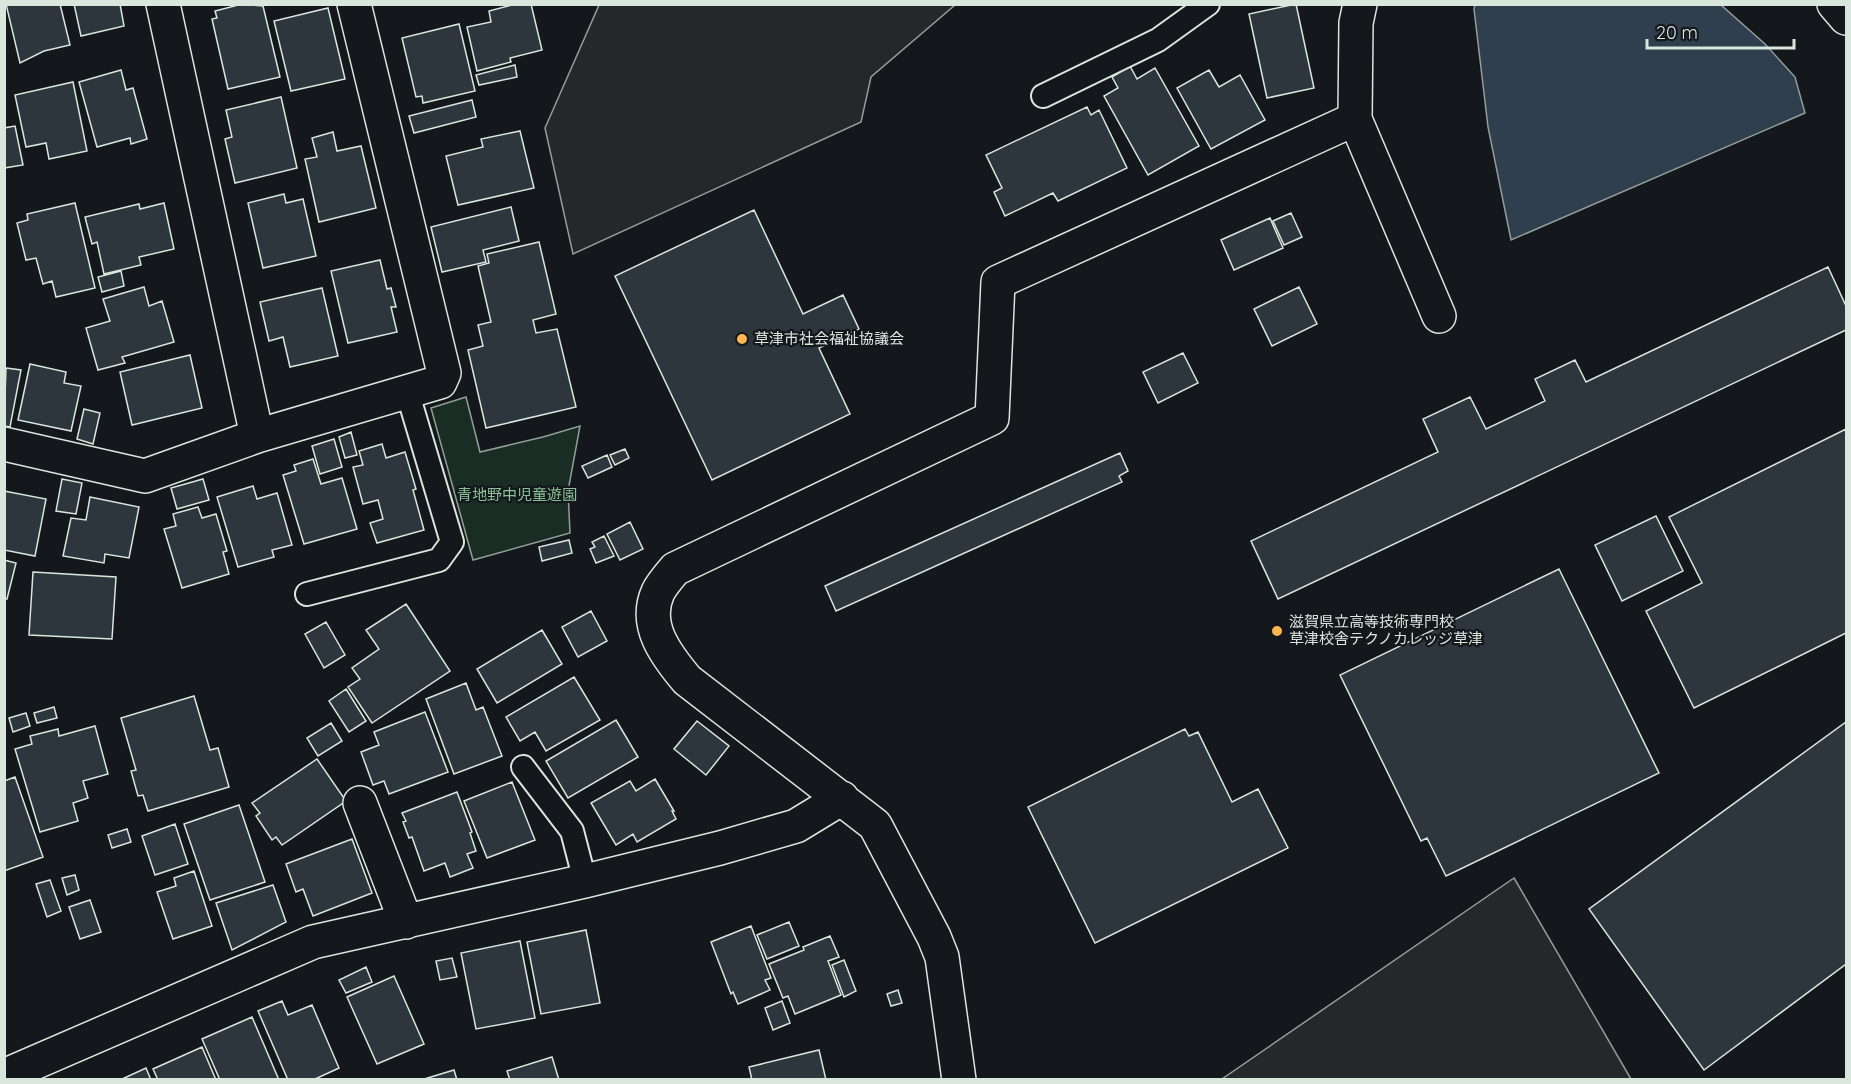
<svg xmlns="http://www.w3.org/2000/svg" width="1851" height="1084" viewBox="0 0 1851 1084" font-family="Quicksand,'Noto Sans JP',sans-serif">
  <rect width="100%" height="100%" fill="#14181c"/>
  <path fill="#1a2d24" stroke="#939e99" stroke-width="1.5" d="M 466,397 L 480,452 L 543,437 L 580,426 L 568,491 L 570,533 L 473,560 L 431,408 Z"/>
  <path fill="#24282b" stroke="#939e99" stroke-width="1.5" d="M 599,5 L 599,4 L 955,5 L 871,77 L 861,122 L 573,254 L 545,128 Z
    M 1514,878 L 1631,1079 L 1222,1079 Z"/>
  <path fill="#2f3f4d" stroke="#939e99" stroke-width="1.5" d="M 1475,5 L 1721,5 L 1765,44 L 1795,77 L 1805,113 L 1511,240 L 1488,127 L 1474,9 Z"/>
  <path fill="#2c363c" stroke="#d8e6dc" stroke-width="1.5" d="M 6,4 L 60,4 L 70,45 L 44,51 L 20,63 Z
    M 74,4 L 120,4 L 124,26 L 81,36 Z
    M 242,4 L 263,6 L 280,77 L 228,89 L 212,19 L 217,18 L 215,11 Z
    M 516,4 L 531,4 L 542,50 L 510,58 L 511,62 L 477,71 L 467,27 L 491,22 L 489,11 Z
    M 1296,4 L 1314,88 L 1267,98 L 1249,14 Z
    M 328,8 L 345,79 L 291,91 L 274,21 Z
    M 459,24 L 475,91 L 423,103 L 422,96 L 416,97 L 402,38 Z
    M 515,65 L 517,77 L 479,85 L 476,75 Z
    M 1130,66 L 1137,79 L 1155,68 L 1199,146 L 1148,175 L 1104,96 L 1118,88 L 1112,77 Z
    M 121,70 L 126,90 L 133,88 L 147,139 L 131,144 L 130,138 L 97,147 L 79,82 Z
    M 1209,70 L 1219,87 L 1240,75 L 1265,120 L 1211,149 L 1177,88 Z
    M 73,82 L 87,151 L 49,159 L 46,143 L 26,147 L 15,95 Z
    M 281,97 L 297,168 L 235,183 L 225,139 L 232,137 L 226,110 Z
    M 472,100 L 476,117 L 414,133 L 409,116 Z
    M 1087,107 L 1091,115 L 1099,110 L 1127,168 L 1058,201 L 1053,193 L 1005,216 L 994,192 L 1002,188 L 986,155 Z
    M 15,126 L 23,165 L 4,168 L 4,128 Z
    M 520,131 L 534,188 L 458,205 L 446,156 L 483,147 L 481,139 Z
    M 333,132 L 337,151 L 361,146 L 376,208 L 319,222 L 305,159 L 317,157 L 312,138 Z
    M 284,194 L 286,203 L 303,199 L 316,256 L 263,268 L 248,203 Z
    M 75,203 L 95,288 L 56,297 L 52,281 L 43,284 L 36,258 L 26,260 L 17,223 L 28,220 L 27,214 Z
    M 164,203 L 174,249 L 139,257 L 141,265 L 104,274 L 97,242 L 92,244 L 85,217 L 139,204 L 140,209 Z
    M 511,207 L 519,241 L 483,250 L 486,262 L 442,272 L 431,227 Z
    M 754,210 L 803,314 L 843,295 L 859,329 L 819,348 L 850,414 L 712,480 L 615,276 Z
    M 1291,213 L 1302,237 L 1284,245 L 1273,221 Z
    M 1270,218 L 1283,248 L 1234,270 L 1221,240 Z
    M 539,242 L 556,314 L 533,320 L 536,333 L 557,329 L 576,407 L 486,428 L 468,350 L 483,346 L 478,325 L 491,322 L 478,266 L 489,263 L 487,254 Z
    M 380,260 L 387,289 L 391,288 L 396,307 L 391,307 L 397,332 L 348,343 L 331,271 Z
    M 1828,267 L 1846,306 L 1846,330 L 1278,599 L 1251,541 L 1438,452 L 1423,419 L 1470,397 L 1486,429 L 1545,401 L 1535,379 L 1575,360 L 1586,382 Z
    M 121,271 L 124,286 L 102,292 L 98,277 Z
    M 144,287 L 149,306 L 162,301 L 174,342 L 122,357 L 125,363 L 98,370 L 86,328 L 110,321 L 103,299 Z
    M 1299,287 L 1317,324 L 1272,346 L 1254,309 Z
    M 322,288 L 338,356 L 290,367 L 283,337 L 269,341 L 260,302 Z
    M 1183,353 L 1198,383 L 1158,403 L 1143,372 Z
    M 190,355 L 202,408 L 132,425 L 120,372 Z
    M 30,364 L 66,372 L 64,383 L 81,386 L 71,431 L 18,420 Z
    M 6,368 L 21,370 L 10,427 L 4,426 Z
    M 84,409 L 100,413 L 93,444 L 77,439 Z
    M 1846,429 L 1846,633 L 1694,708 L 1646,611 L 1702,583 L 1669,517 Z
    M 351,432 L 357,455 L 345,458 L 339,437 Z
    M 334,439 L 342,467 L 320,474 L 312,446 Z
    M 382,444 L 386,458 L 405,452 L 416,489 L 413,490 L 424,530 L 377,543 L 370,523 L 383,519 L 378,500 L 363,504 L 353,467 L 363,465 L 359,451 Z
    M 625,449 L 629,458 L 615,465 L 610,455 Z
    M 1120,453 L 1128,471 L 1119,476 L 1122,482 L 836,611 L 825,586 Z
    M 607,455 L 612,467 L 588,478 L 582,466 Z
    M 313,459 L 321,484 L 342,478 L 357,529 L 304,544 L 283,475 L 296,471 L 294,465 Z
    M 62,479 L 82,483 L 76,514 L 56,511 Z
    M 203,479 L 209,500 L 177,509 L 171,488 Z
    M 253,486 L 257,499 L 277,493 L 292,545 L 272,550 L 274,557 L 238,567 L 217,497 Z
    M 4,491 L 46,499 L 35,556 L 4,550 Z
    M 90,497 L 139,507 L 129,558 L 105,554 L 104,563 L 63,556 L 71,518 L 86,520 Z
    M 198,507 L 202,518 L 216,514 L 227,551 L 223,552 L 229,574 L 182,588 L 164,529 L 176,526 L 173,514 Z
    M 1656,516 L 1683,571 L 1622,601 L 1595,545 Z
    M 630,522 L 643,549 L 620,560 L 607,534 Z
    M 604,536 L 614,556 L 596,563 L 590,549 L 595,547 L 592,542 Z
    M 569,540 L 572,553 L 542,561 L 539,547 Z
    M 4,560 L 16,563 L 7,599 L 4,599 Z
    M 1559,569 L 1659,773 L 1446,876 L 1427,838 L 1421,841 L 1340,675 Z
    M 33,572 L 116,577 L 112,639 L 29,635 Z
    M 406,604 L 450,671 L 372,723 L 348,687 L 360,679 L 352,668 L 379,649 L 366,630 Z
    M 591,611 L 607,641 L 578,657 L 562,627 Z
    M 326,622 L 345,655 L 324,668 L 305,634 Z
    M 542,630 L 562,664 L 497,703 L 477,669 Z
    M 574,677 L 600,720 L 546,751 L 535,732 L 520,741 L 506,717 Z
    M 466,683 L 476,710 L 483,707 L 502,756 L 454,774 L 426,699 Z
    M 346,689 L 366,721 L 349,732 L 329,701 Z
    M 194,696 L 210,750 L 218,748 L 229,787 L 148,811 L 143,795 L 138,796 L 131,771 L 136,770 L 121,718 Z
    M 54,707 L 57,718 L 37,723 L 34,713 Z
    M 425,712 L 448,772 L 389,794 L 384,781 L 373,785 L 361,752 L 379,745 L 374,732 Z
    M 26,713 L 30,726 L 13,732 L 9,718 Z
    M 616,720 L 638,757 L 568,798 L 546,761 Z
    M 697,721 L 729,746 L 706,775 L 674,749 Z
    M 1846,722 L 1846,964 L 1704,1070 L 1589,909 Z
    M 331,723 L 342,741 L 318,756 L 307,738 Z
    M 95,726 L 108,774 L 83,781 L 88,798 L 73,803 L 78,821 L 40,832 L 15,749 L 32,744 L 30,736 L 58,729 L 59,736 Z
    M 1185,729 L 1189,736 L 1198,732 L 1232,802 L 1258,789 L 1288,848 L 1095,943 L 1028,807 Z
    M 317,759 L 346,801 L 282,845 L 276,837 L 272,840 L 256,816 L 260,813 L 252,803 Z
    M 15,777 L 43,857 L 4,871 L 4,781 Z
    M 655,779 L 674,811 L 672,811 L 676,819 L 637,842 L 633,834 L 616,845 L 591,803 L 630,781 L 636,791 Z
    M 512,782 L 535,840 L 487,858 L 464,801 Z
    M 457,792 L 472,832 L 470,833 L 476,851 L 467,854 L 473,868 L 450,877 L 445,863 L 424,871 L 412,837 L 409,838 L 403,822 L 406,821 L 402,813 Z
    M 239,805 L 265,882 L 210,900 L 184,824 Z
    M 175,824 L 188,864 L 155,875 L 142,836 Z
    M 127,829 L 131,842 L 112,848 L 108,835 Z
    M 352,839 L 372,893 L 313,916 L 303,889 L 296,892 L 286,864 Z
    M 194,871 L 212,926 L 173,939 L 157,892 L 176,886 L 174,878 Z
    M 75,875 L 79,890 L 67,895 L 62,878 Z
    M 50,880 L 61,911 L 47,917 L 36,884 Z
    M 273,885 L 286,922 L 232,950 L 216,903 Z
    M 90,900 L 101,932 L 80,939 L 69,907 Z
    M 789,922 L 799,946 L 767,959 L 757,935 Z
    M 751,926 L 771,978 L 765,980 L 770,990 L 738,1004 L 733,992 L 731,994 L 711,942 Z
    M 586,930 L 600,1003 L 541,1014 L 527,942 Z
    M 830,936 L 839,957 L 828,961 L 841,995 L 795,1014 L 788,996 L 783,998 L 769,964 L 804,950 L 803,947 Z
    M 520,941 L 535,1018 L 476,1029 L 461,953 Z
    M 452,958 L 457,977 L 440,980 L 436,961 Z
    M 844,960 L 856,991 L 844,997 L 832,965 Z
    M 366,967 L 372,982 L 346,993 L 339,980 Z
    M 394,976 L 424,1044 L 377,1064 L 347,997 Z
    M 898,990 L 902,1003 L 891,1006 L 887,994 Z
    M 282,1001 L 288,1015 L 312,1005 L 339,1068 L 313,1080 L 288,1080 L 258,1011 Z
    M 782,1001 L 790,1023 L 773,1030 L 765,1008 Z
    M 252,1017 L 279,1080 L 220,1080 L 202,1039 Z
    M 202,1047 L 216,1080 L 158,1080 L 153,1069 Z
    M 819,1050 L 826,1080 L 752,1080 L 749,1067 Z
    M 552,1057 L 559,1080 L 510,1080 L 507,1071 Z
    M 146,1068 L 151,1080 L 120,1080 Z
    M 454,1070 L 457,1080 L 421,1080 Z"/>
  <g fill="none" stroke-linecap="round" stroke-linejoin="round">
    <g stroke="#d8e6dc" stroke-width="26">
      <path id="service" d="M 1043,96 L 1158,40 L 1208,4
        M 307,594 L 439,560 L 452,542 L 407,391
        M 523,767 L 572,831 L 585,881"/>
    </g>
    <g stroke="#d8e6dc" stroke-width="36">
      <path id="minor" d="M 163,4 L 257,436
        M 1360,4 L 1356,23 L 1355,119 L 1439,316
        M 1834,4 L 1846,18
        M 4,444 L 145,476 L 257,436 L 440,382 L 444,373 L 354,4
        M 360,803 L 406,922
        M 4,1076 L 313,942 L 585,881 L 720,848 L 796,826 L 842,798
        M 959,1080 L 942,957 L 934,937 L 875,825 L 687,680 C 666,655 643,625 658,592 C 662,584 669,576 675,569 L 992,418 L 998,282 L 1355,119"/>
    </g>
    <use href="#service" stroke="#14181c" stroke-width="22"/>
    <use href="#minor" stroke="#14181c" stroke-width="33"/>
  </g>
  <g fill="#ffb74d" stroke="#14181c" stroke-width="2">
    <circle cx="742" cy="339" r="6"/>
    <circle cx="1277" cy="631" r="6"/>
  </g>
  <g text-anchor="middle" stroke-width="4.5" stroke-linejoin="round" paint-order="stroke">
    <g font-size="15" fill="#d8e6dc" stroke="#14181c" text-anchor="start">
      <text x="754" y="344">草津市社会福祉協議会</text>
      <text x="1289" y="627">滋賀県立高等技術専門校<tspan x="1289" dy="17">草津校舎テクノカレッジ草津</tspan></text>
    </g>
    <g font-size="15" fill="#8ac095" stroke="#14181c">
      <text x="517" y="500">青地野中児童遊園</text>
    </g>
  </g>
  <rect width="1851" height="1084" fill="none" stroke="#d8e6dc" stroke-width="12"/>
  <path d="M1647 39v9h147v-9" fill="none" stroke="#d8e6dc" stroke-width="3"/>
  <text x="1656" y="39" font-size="18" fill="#d8e6dc" stroke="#14181c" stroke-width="4.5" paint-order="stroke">20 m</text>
</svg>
